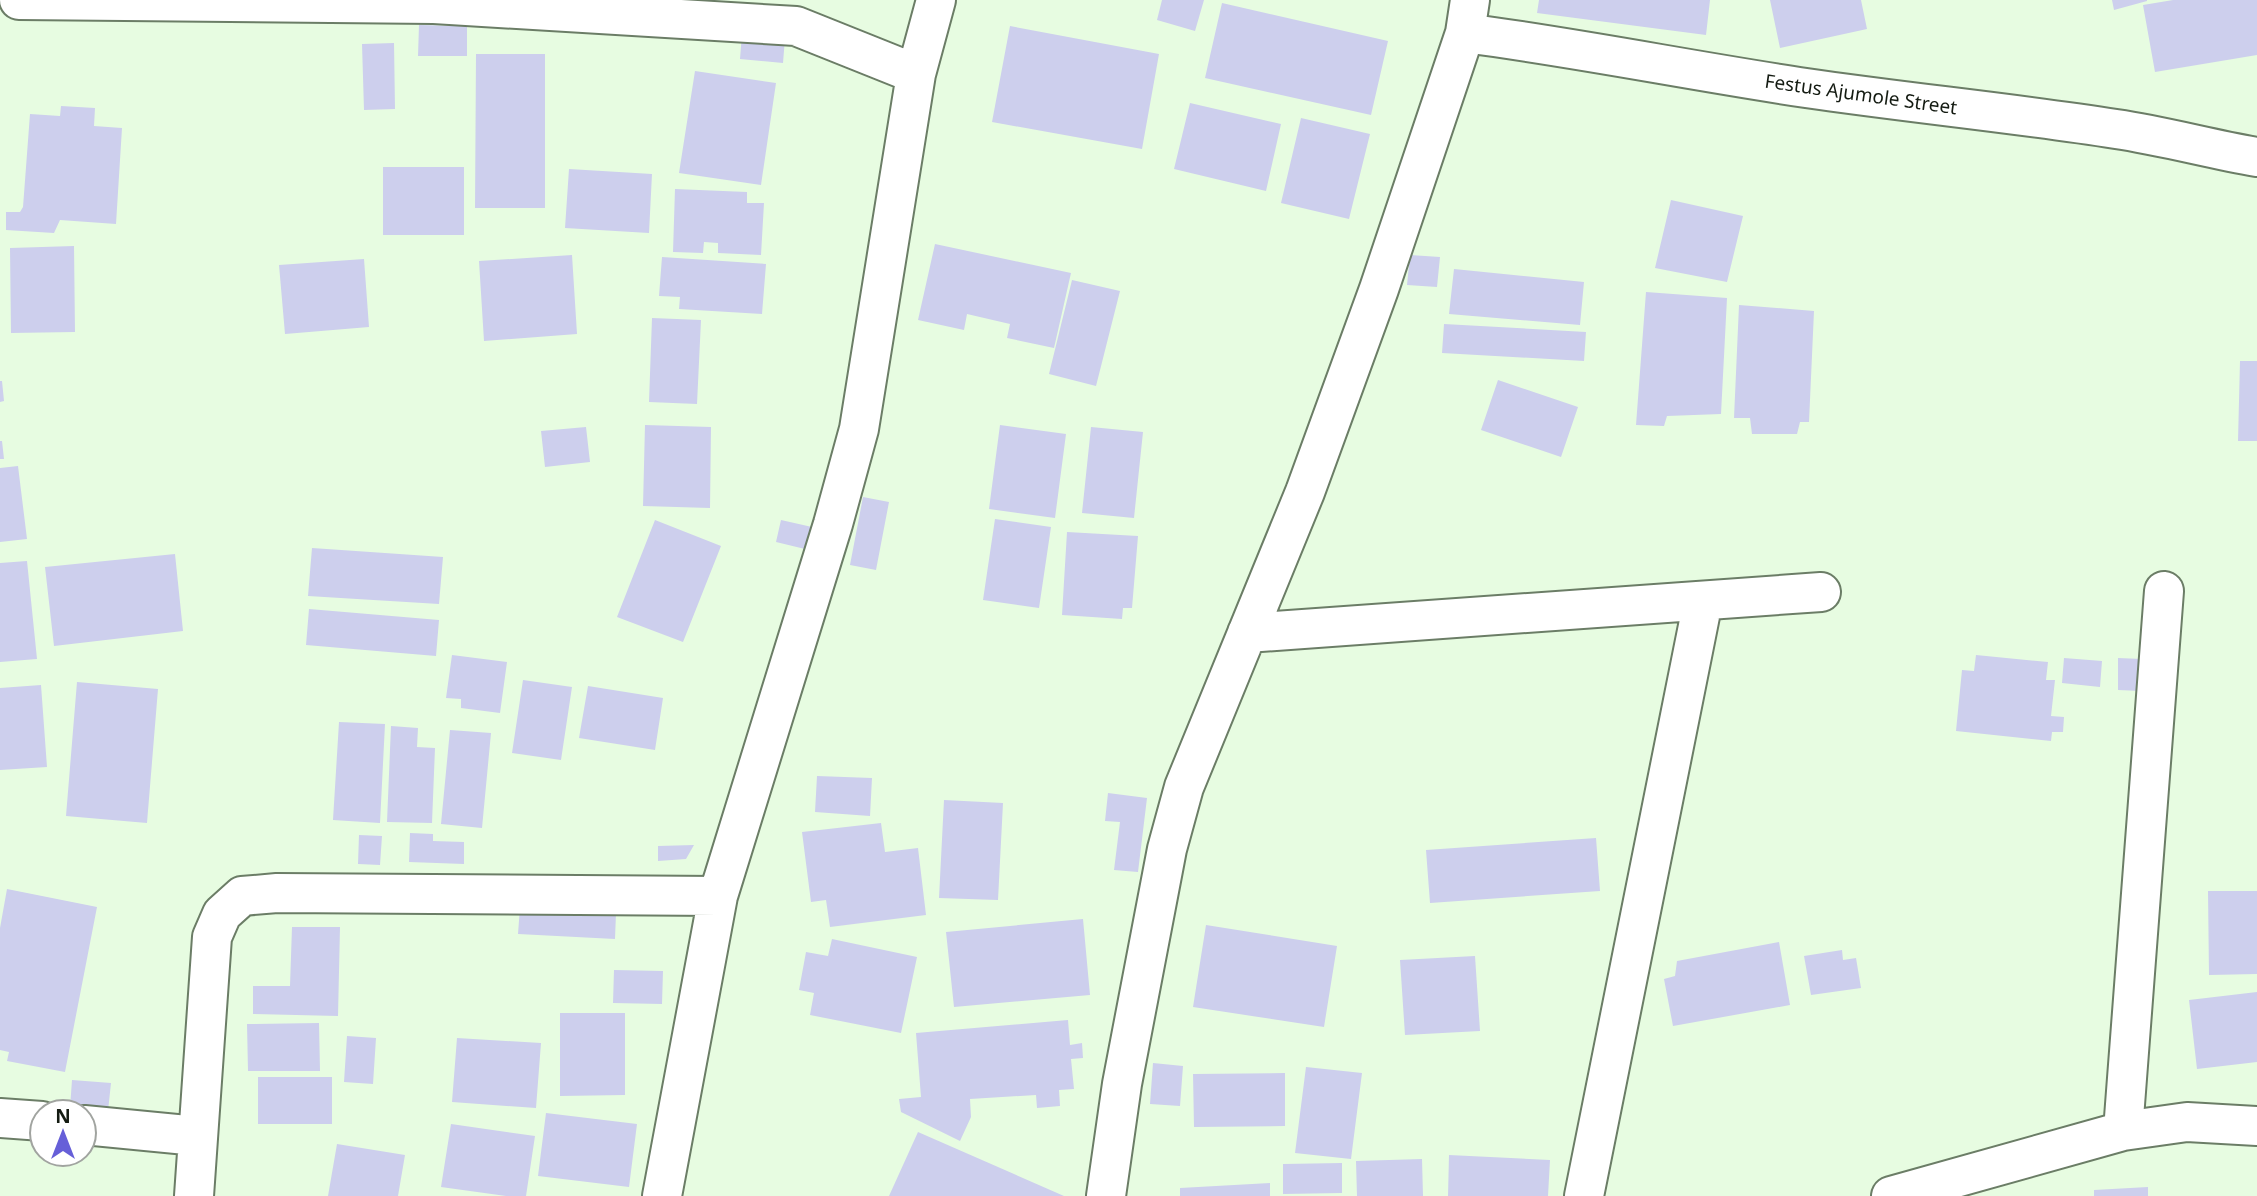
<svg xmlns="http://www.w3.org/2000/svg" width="2257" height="1196" viewBox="0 0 2257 1196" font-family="'Noto Sans',sans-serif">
  <rect width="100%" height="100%" fill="#e7fce1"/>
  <path fill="#cdcfed" d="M 1162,0 L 1204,0 L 1195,31 L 1157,20 Z
    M 1539,0 L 1710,0 L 1706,35 L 1537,13 Z
    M 1770,0 L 1861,0 L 1867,29 L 1780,48 Z
    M 2112,0 L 2147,0 L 2147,1 L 2114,10 Z
    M 2173,0 L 2257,0 L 2257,55 L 2155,72 L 2143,5 Z
    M 1222,3 L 1388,41 L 1371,115 L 1205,78 Z
    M 419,25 L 467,26 L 467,56 L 418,56 Z
    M 1010,26 L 1159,54 L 1142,149 L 992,122 Z
    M 742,34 L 785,38 L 783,63 L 740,59 Z
    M 394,43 L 395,109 L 364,110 L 362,44 Z
    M 476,54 L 545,54 L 545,208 L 475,208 Z
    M 695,71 L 776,83 L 761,185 L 679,173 Z
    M 1190,103 L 1281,124 L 1266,191 L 1174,169 Z
    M 61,106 L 95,108 L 94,126 L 122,128 L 116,224 L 60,220 L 54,233 L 6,230 L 6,212 L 20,212 L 23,207 L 30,114 L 60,116 Z
    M 1301,118 L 1370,134 L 1349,219 L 1281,203 Z
    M 383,167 L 464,167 L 464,235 L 383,235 Z
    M 569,169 L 652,174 L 649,233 L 565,228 Z
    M 675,189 L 747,192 L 747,203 L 764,203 L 761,255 L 718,253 L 718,243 L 704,242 L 703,253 L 673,252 Z
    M 1671,200 L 1743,216 L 1727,282 L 1655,268 Z
    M 935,244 L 1071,273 L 1054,348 L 1007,338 L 1010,324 L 967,314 L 964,330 L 918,320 Z
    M 74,246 L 75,332 L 11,333 L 10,248 Z
    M 572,255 L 577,334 L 484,341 L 479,261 Z
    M 1410,255 L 1440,257 L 1437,287 L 1407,285 Z
    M 662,257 L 766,264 L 762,314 L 679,309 L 680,297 L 659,296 Z
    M 364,259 L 369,327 L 285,334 L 279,265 Z
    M 1454,269 L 1584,282 L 1580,325 L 1449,314 Z
    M 1072,280 L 1120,291 L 1096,386 L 1049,374 Z
    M 1646,292 L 1727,298 L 1721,414 L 1667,416 L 1664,426 L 1636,425 Z
    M 1739,305 L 1814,311 L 1809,422 L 1800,422 L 1797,434 L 1752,434 L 1750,418 L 1734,418 Z
    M 652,318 L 701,320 L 697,404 L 649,402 Z
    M 1444,324 L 1586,332 L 1584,361 L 1442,353 Z
    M 2240,361 L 2257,361 L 2257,441 L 2238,441 Z
    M 1498,380 L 1578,407 L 1561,457 L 1481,430 Z
    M 0,381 L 2,381 L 4,401 L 0,402 Z
    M 645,425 L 711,427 L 710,508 L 643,506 Z
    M 1000,425 L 1066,434 L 1055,518 L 989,509 Z
    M 586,427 L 590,462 L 545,467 L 541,431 Z
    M 1091,427 L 1143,432 L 1134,518 L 1082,513 Z
    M 0,441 L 2,441 L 4,459 L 0,459 Z
    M 18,466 L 27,539 L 0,542 L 0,468 Z
    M 863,497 L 889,502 L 876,570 L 850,565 Z
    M 995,519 L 1051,527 L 1039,608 L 983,600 Z
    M 655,520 L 721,546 L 683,642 L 617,617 Z
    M 781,520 L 812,527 L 805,549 L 776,542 Z
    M 1067,532 L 1138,536 L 1132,608 L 1123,608 L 1122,619 L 1062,615 Z
    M 312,548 L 443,557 L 439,604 L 308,596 Z
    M 175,554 L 183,631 L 54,646 L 45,567 Z
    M 27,561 L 37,659 L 0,662 L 0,563 Z
    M 309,609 L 439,620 L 436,656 L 306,645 Z
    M 452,655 L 507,662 L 500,713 L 461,708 L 461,699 L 446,698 Z
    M 1976,655 L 2048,662 L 2046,680 L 2055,680 L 2051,716 L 2064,717 L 2063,732 L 2052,732 L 2051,741 L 1956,731 L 1962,670 L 1974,671 Z
    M 2064,658 L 2102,661 L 2100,687 L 2062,683 Z
    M 2118,658 L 2142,659 L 2141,691 L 2118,690 Z
    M 523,680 L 572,687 L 561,760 L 512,753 Z
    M 77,682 L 158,689 L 147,823 L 66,816 Z
    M 41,685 L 47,767 L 0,770 L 0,688 Z
    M 588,686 L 663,698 L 655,750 L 579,738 Z
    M 339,722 L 385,724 L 380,823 L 333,820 Z
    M 391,726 L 418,728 L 417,747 L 435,748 L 432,823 L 387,822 Z
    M 450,730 L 491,733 L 482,828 L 441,824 Z
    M 817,776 L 872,778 L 870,816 L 815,812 Z
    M 1108,793 L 1147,798 L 1138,872 L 1114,870 L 1120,822 L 1105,821 Z
    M 944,800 L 1003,803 L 998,900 L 939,898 Z
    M 881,823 L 885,852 L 918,848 L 926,915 L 830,927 L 826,900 L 811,902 L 802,832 Z
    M 410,833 L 433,834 L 433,841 L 464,842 L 464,864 L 409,862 Z
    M 359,835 L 382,836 L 380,865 L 358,864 Z
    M 1596,838 L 1600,891 L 1430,903 L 1426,850 Z
    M 694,845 L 686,859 L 658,861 L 658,846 Z
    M 7,889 L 97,907 L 65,1072 L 7,1061 L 9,1052 L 0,1050 L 0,928 Z
    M 2208,891 L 2257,891 L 2257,974 L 2209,975 Z
    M 520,907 L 616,913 L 615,939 L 518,934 Z
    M 1083,919 L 1090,995 L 954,1007 L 946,932 Z
    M 1206,925 L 1337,946 L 1324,1027 L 1193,1007 Z
    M 292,927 L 340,927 L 338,1016 L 253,1014 L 253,986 L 290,986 Z
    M 832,939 L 917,957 L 901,1033 L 810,1015 L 814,993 L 799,990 L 806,952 L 828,956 Z
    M 1779,942 L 1790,1005 L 1673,1026 L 1664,979 L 1675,976 L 1677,961 Z
    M 1842,950 L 1843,960 L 1856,958 L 1861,988 L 1811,995 L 1804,956 Z
    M 1475,956 L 1480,1031 L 1405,1035 L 1400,960 Z
    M 614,970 L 663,971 L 662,1004 L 613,1003 Z
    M 2257,992 L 2257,1062 L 2197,1069 L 2189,1000 Z
    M 560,1013 L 625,1013 L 625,1095 L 560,1096 Z
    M 1068,1020 L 1070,1045 L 1082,1043 L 1083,1058 L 1071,1059 L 1074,1089 L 1059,1090 L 1060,1106 L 1037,1108 L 1036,1095 L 970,1099 L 971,1117 L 960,1141 L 901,1112 L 899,1099 L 921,1097 L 916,1033 Z
    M 319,1023 L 320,1071 L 248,1071 L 247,1024 Z
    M 347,1036 L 376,1038 L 373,1084 L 344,1082 Z
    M 457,1038 L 541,1043 L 536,1108 L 452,1102 Z
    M 1153,1063 L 1183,1066 L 1180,1106 L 1150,1104 Z
    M 1306,1067 L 1362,1073 L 1351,1159 L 1295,1153 Z
    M 1285,1073 L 1285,1126 L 1194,1127 L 1193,1074 Z
    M 258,1077 L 332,1077 L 332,1124 L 258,1124 Z
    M 72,1080 L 111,1083 L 108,1111 L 70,1108 Z
    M 546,1113 L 637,1124 L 629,1187 L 538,1176 Z
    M 451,1124 L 535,1136 L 526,1196 L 506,1196 L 441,1187 Z
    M 918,1132 L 1064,1196 L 889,1196 Z
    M 337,1144 L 405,1155 L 398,1196 L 328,1196 Z
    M 1449,1155 L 1550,1160 L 1548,1196 L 1448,1196 Z
    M 1422,1159 L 1423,1196 L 1357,1196 L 1356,1161 Z
    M 1342,1163 L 1342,1193 L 1283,1194 L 1283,1164 Z
    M 1270,1183 L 1270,1196 L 1180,1196 L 1180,1188 Z
    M 2148,1187 L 2148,1196 L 2094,1196 L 2094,1190 Z"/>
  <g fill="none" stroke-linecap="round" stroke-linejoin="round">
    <g stroke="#6b7d66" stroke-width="42">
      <path id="street" d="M 19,0 L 434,4 L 796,26 L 916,74
        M 1465,33 C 1579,48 1692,71 1806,88 C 1909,103 2013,113 2116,129 C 2164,136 2210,149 2257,157
        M 1247,633 L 1821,592
        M 0,1118 L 42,1121
        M 84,1125 L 197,1136
        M 2123,1131 L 2164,591
        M 194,1196 L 212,937 L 222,914 L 242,896 L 277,893 L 718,896
        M 662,1196 L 718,896 L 833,524 L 859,429 L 916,74 L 936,0
        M 1106,1196 L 1122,1084 L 1167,849 L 1184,787 L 1305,492 L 1379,289 L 1465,33 L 1470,0
        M 1584,1196 L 1703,601
        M 1891,1196 L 2123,1131 L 2187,1122 L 2257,1126"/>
    </g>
    <use href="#street" stroke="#fff" stroke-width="38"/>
  </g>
  <g text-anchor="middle" stroke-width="6" stroke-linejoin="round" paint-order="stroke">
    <g font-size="19" fill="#141b12" stroke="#fff">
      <text transform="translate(1861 94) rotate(8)" y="7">Festus Ajumole Street</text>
    </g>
  </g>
  <g transform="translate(63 1133)"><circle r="33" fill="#ffffff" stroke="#a1a4a0" stroke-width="2"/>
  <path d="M0-5L12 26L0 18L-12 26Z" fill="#665fd8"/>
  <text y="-10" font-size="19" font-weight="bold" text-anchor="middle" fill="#141b12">N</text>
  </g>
</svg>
